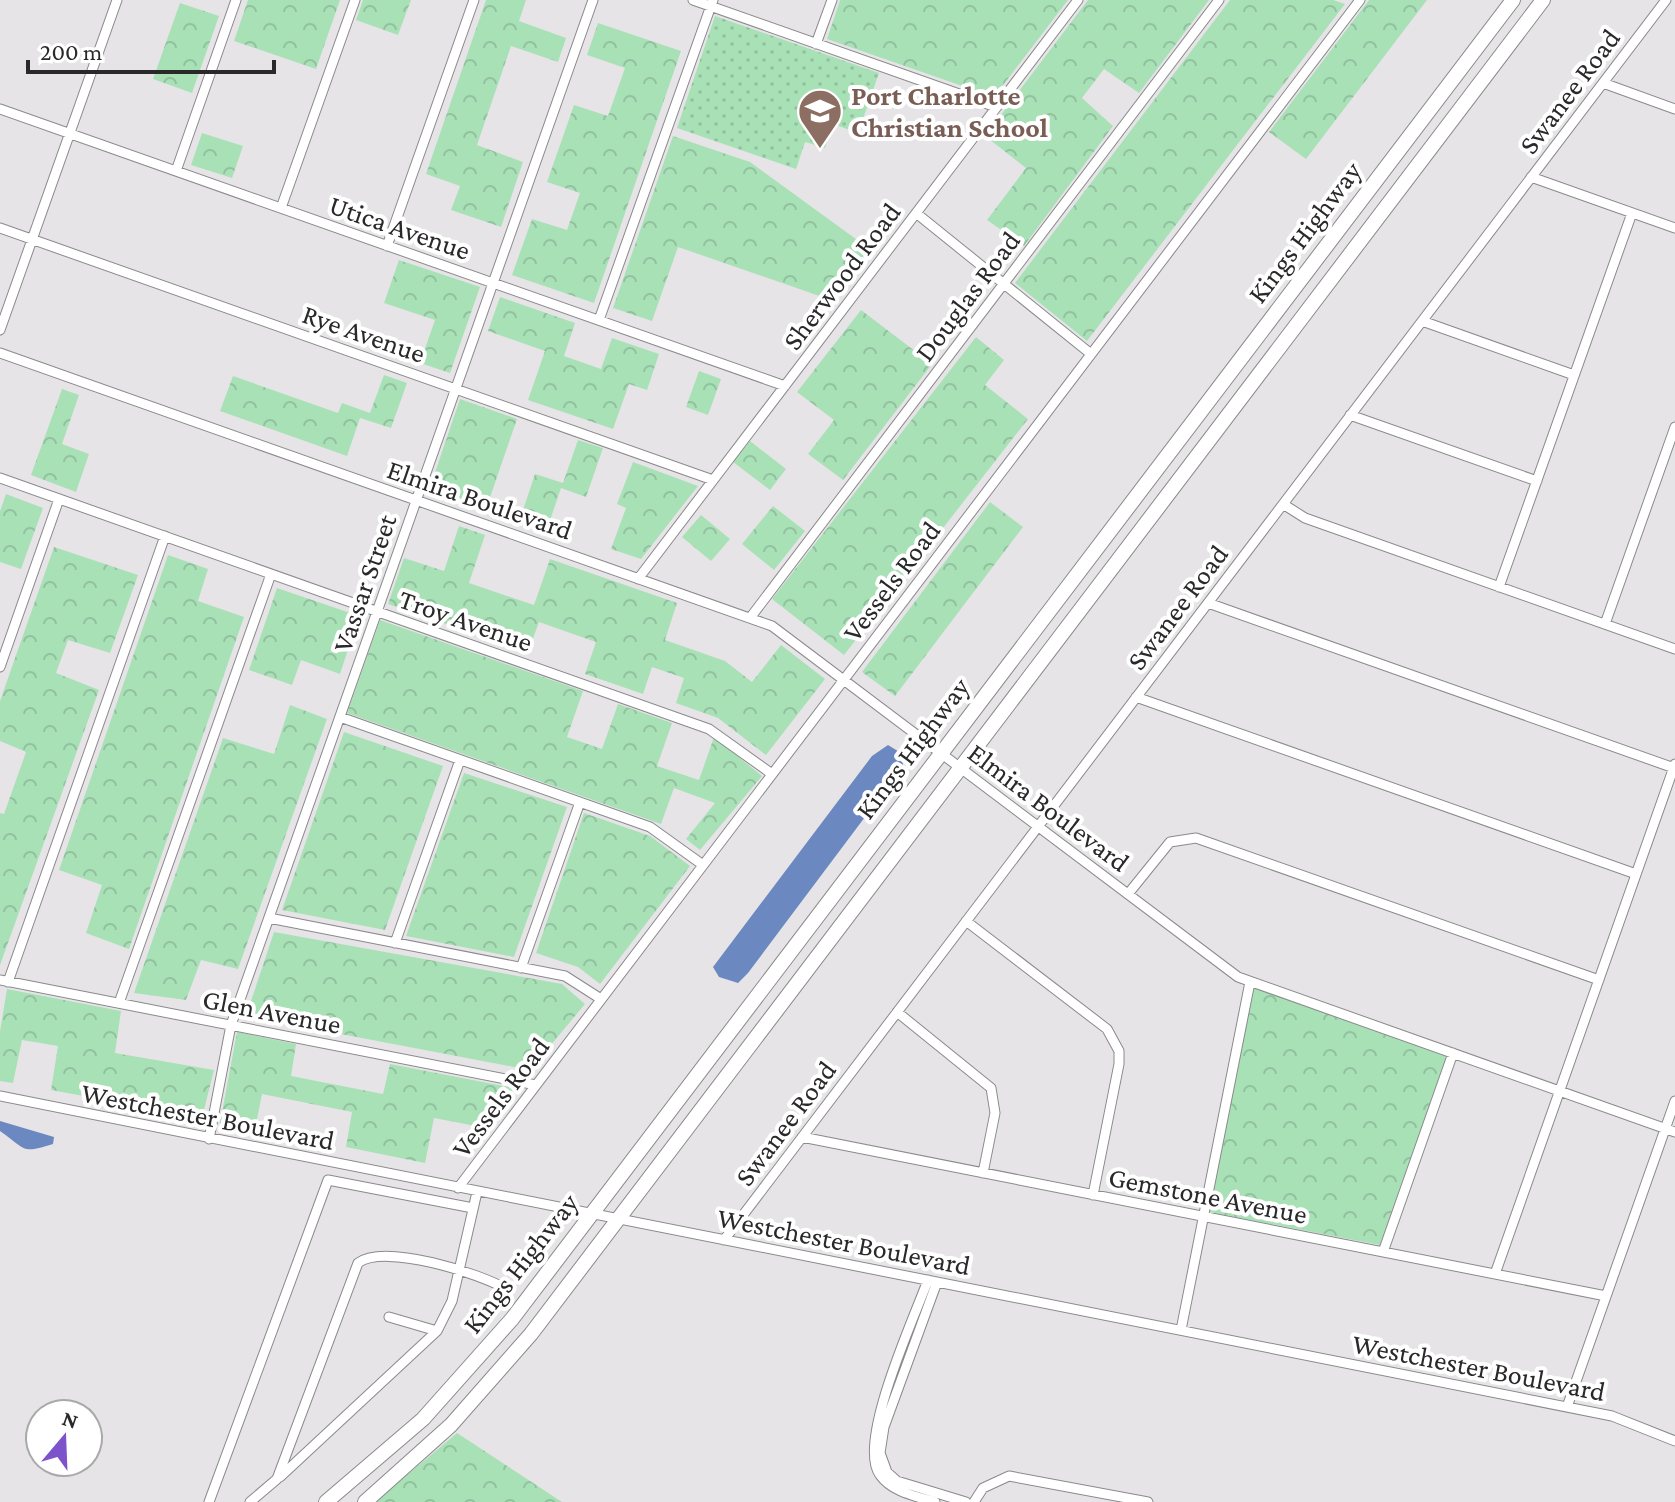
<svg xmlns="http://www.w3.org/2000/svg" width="1675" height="1502" viewBox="0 0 1675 1502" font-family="'Crimson Pro',serif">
  <defs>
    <pattern id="grass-dots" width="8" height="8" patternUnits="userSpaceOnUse" patternTransform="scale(2)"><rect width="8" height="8" fill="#a9e1b7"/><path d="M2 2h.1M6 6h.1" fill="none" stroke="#91c19e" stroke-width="1.8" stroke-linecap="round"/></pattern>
    <pattern id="forest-crowns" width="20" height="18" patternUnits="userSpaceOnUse" patternTransform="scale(2)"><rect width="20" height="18" fill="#a9e1b7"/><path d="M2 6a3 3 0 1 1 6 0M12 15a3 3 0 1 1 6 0" fill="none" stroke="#91c19e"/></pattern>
  </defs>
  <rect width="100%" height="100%" fill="#e6e4e7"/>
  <path fill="url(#grass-dots)" d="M 715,16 L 879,73 L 858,133 L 833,124 L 825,148 L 805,142 L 796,169 L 677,128 Z"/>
  <path fill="url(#forest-crowns)" d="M 248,0 L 340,0 L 316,69 L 234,41 Z
    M 363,0 L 411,0 L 398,35 L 356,20 Z
    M 486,0 L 526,0 L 519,21 L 566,38 L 558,62 L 511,46 L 477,145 L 523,162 L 501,227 L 451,210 L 460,186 L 426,174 Z
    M 840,0 L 1068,0 L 994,97 L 827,39 Z
    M 1088,0 L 1209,0 L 1139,93 L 1104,69 L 1082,98 L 1113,126 L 1024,246 L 987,220 L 1026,168 L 985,136 Z
    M 1230,0 L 1333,0 L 1345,4 L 1087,341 L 1015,283 Z
    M 1369,0 L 1427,0 L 1306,159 L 1269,132 Z
    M 180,3 L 219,16 L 192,93 L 153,79 Z
    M 598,23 L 681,51 L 594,303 L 512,275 L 532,219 L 567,230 L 580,193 L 547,182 L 574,105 L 608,116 L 625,68 L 587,55 Z
    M 202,133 L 243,146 L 232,178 L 191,165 Z
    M 673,136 L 750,162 L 871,250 L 834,301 L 678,247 L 652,321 L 613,308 Z
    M 399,260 L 480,287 L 450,373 L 420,363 L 435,320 L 384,303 Z
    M 500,297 L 575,323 L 564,356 L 601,369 L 612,338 L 659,354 L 647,390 L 629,384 L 613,429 L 528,400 L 545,351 L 488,331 Z
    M 861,310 L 932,364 L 843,480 L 808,454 L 834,420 L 797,392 Z
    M 976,337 L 1004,360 L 985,385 L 1028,419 L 844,655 L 772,599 Z
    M 699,371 L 721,379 L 708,415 L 686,407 Z
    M 384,375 L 407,383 L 391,428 L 360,418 L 347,456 L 220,411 L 233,376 L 338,413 L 342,403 L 370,413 Z
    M 62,389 L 79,395 L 62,444 L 89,454 L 76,492 L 31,475 Z
    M 460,399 L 517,419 L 486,509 L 429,490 Z
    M 578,440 L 603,448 L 586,497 L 561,488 L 546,532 L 519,522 L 535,474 L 563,483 Z
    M 750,441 L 786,469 L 770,490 L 733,462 Z
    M 633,462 L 698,486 L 641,559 L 611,549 L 626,508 L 617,504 Z
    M 6,494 L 43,508 L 21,569 L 0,562 L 0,511 Z
    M 990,502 L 1023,527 L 895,696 L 862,672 Z
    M 773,506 L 805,531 L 774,570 L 742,544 Z
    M 701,515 L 730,539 L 711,561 L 682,537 Z
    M 459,526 L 485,535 L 469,583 L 534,605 L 550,559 L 677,603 L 665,640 L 725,661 L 752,682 L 781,645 L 825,679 L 766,755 L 718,718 L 676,703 L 684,678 L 652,667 L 643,694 L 585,674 L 596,642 L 539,622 L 528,652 L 388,604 L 404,558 L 444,571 Z
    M 54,547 L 138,575 L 110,653 L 68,640 L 56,673 L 99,690 L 0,965 L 0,813 L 4,814 L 26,752 L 0,741 L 0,701 Z
    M 168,555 L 208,569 L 198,601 L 244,617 L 129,949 L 86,933 L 102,885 L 59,870 Z
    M 277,588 L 359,616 L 340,674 L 301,660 L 292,685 L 249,670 Z
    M 380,620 L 583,691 L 567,737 L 602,749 L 618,704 L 672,723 L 657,766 L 699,780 L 714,737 L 762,776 L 700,850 L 686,839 L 715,803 L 674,788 L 661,824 L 347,713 Z
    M 290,705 L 327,719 L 238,969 L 201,960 L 186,1000 L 134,993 L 223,738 L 274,754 Z
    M 344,732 L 443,766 L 385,930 L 282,910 Z
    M 464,773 L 567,807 L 514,957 L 406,936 Z
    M 584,813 L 650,836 L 690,866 L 600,984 L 578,967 L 536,953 Z
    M 274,932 L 562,984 L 585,1004 L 530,1070 L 246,1016 Z
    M 1253,986 L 1447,1056 L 1380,1245 L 1209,1212 Z
    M 7,989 L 121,1011 L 115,1053 L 214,1070 L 202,1118 L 51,1090 L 58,1046 L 22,1040 L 13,1083 L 0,1081 L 0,1031 Z
    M 237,1032 L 296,1044 L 291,1076 L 383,1094 L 390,1064 L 519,1089 L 486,1128 L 434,1118 L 425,1163 L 346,1147 L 352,1112 L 262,1094 L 255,1129 L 220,1123 Z
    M 457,1433 L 562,1502 L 375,1502 Z"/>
  <path fill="#6c88c1" d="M 888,745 L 901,753 L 903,764 L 898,773 L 748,973 L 738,983 L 719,977 L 713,967 L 872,756 Z
    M 0,1121 L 54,1137 L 53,1144 C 21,1154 27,1150 0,1131 Z"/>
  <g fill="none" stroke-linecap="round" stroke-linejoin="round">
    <g stroke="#8b898c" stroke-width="11">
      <path id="minor" d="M 693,0 L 996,107
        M 816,44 L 832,0
        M 1603,83 L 1675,109
        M 0,109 L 785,386
        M 176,171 L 236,0
        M 1531,177 L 1675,228
        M 281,208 L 355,0
        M 916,213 L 1091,354
        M 0,228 L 713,480
        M 387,246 L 474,0
        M 599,320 L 713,0
        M 1422,321 L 1574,375
        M 0,330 L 117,0
        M 0,353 L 772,626 L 1238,977 L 1675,1132
        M 1350,415 L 1537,481
        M 0,478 L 709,729 L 772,774
        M 1283,504 L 1305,518 L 1675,649
        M 638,579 L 1078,0
        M 1499,587 L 1632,213
        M 1208,603 L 1674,768
        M 750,618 L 1219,0
        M 1605,624 L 1675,427
        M 0,667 L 59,499
        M 1136,697 L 1636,874
        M 340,717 L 650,827 L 703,865
        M 1128,894 L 1170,842 L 1196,838 L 1599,980
        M 269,918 L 565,976 L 601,999
        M 966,921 L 1107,1029 L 1119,1051 L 1119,1064 L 1093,1195
        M 395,943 L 460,760
        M 521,968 L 580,802
        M 0,980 L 536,1085
        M 8,982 L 165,536
        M 119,1003 L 271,574
        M 897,1012 L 991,1088 L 995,1113 L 983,1173
        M 0,1096 L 1612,1416 L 1675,1441
        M 802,1137 L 1606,1296
        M 209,1139 L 231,1025 L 593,0
        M 458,1188 L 1360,0
        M 724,1240 L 1666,0
        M 1383,1252 L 1453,1053
        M 1495,1274 L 1675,764
        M 928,1280 C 914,1318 856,1444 880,1475 C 892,1492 915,1496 935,1502
        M 937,1282 L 884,1427 L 880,1453 L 887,1472 L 897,1481 L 966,1502
        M 389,1317 L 437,1331
        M 1181,1330 L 1250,982
        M 1567,1407 L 1675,1101
        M 280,1477 L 437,1331 L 452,1301 L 477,1192
        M 209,1502 L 328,1180 L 473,1208
        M 250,1502 L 277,1479 L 358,1263 C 384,1243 480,1273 508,1290
        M 974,1502 L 983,1488 L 1009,1476 L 1148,1502"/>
    </g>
    <g stroke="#8b898c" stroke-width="16">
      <path id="secondary" d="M 326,1502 L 423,1419 L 512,1319 L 1513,0
        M 365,1502 L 451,1425 L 531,1334 L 1543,0"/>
    </g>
    <use href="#minor" stroke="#fff" stroke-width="9"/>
    <use href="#secondary" stroke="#fff" stroke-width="14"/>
  </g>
  <defs>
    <g id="school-pin" transform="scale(2.3)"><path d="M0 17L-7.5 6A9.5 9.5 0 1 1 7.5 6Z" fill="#8d6e63" stroke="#fff"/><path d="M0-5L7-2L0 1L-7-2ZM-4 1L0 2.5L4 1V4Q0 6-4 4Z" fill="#fff"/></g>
  </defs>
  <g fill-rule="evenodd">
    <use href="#school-pin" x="820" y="111"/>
  </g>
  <g text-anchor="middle" stroke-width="8" stroke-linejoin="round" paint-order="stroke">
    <g font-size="28" fill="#29292a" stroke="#fff">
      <text transform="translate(1569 91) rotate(-53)" y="10">Swanee Road</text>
      <text transform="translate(400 227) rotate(19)" y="10">Utica Avenue</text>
      <text transform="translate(1304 232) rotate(-53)" y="10">Kings Highway</text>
      <text transform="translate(841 276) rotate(-53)" y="10">Sherwood Road</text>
      <text transform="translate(967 296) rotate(-53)" y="10">Douglas Road</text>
      <text transform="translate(364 333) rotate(19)" y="10">Rye Avenue</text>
      <text transform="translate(480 499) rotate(19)" y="10">Elmira Boulevard</text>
      <text transform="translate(891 581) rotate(-53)" y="10">Vessels Road</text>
      <text transform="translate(364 583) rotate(-71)" y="10">Vassar Street</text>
      <text transform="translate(1177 607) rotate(-53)" y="10">Swanee Road</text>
      <text transform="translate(466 620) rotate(19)" y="10">Troy Avenue</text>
      <text transform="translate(912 748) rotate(-53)" y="10">Kings Highway</text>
      <text transform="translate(1049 807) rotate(37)" y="10">Elmira Boulevard</text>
      <text transform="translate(272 1011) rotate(11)" y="10">Glen Avenue</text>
      <text transform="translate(500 1097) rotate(-53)" y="10">Vessels Road</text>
      <text transform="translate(208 1116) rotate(11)" y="10">Westchester Boulevard</text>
      <text transform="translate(785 1123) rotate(-53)" y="10">Swanee Road</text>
      <text transform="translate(1208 1195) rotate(11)" y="10">Gemstone Avenue</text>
      <text transform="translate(844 1241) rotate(11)" y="10">Westchester Boulevard</text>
      <text transform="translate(520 1263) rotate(-52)" y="10">Kings Highway</text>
      <text transform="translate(1479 1367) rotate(11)" y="10">Westchester Boulevard</text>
    </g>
    <g font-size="28" font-weight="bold" fill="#785e54" stroke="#fff" text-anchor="start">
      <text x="851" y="105">Port Charlotte<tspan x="851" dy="32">Christian School</tspan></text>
    </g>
  </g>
  <g transform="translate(64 1438) rotate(19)"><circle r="38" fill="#ffffff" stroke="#a9a9aa" stroke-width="2"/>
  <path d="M0-6L14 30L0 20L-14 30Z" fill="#7d53cc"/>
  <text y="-12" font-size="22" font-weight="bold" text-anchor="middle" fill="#29292a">N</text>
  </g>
  <path d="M28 60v12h246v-12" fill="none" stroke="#29292a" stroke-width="4"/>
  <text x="40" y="60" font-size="24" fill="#29292a" stroke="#ffffff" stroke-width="6" paint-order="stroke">200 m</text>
</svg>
